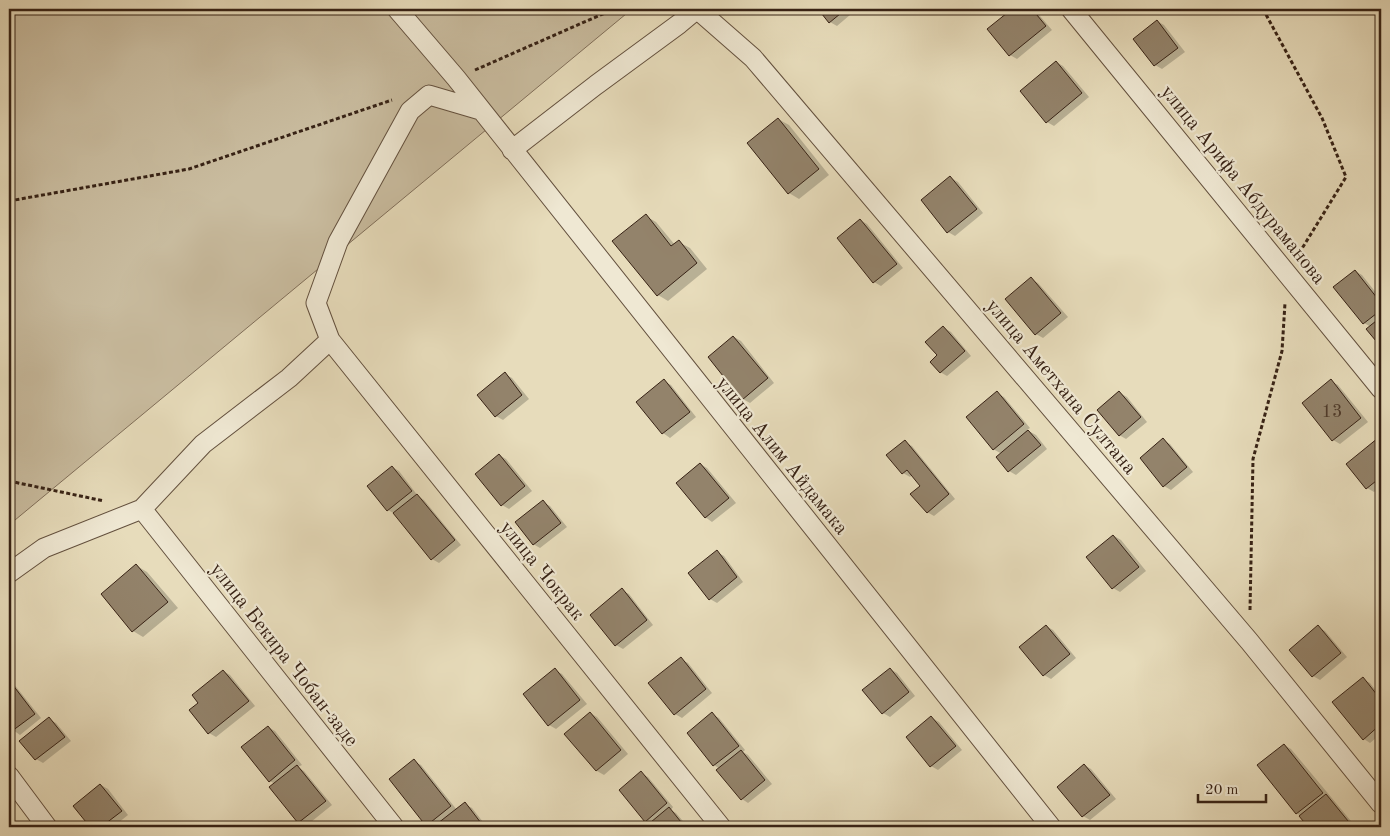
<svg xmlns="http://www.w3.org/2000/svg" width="1390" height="836" viewBox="0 0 1390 836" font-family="'Old Standard TT',serif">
  <rect width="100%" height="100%" fill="#e7dcbb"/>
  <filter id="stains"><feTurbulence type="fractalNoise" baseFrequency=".004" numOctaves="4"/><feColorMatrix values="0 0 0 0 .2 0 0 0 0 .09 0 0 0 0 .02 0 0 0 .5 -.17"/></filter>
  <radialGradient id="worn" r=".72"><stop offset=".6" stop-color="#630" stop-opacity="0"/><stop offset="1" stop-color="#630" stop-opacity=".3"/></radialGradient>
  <path fill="#c9bc9f" stroke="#806f5a" d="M 9,9 L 632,9 L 9,525 Z"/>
  <path fill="#0003" d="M 820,9 L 857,9 L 837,26 L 830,22 Z
    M 1014,9 L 1034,9 L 1052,30 L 1017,59 L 1010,55 L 988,29 Z
    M 1157,21 L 1164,25 L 1185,52 L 1162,69 L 1155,65 L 1134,39 Z
    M 1056,62 L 1063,66 L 1089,97 L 1054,126 L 1047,122 Z
    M 778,119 L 789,125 L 829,175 L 799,199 L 789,193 Z
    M 951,178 L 958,182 L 983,213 L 955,236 L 948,232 L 922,201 Z
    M 646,216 L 656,222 L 675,245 L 679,242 L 690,248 L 707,269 L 668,301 L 658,295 Z
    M 860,220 L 867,224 L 903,268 L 881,286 L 874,282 Z
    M 1355,271 L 1362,275 L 1381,299 L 1381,345 L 1368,329 L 1371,327 L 1364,323 Z
    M 1031,279 L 1038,283 L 1068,317 L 1043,338 L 1036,334 Z
    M 944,328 L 951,332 L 971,356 L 947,376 L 940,372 L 939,355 Z
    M 734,337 L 741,341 L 774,383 L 750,403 L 743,399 Z
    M 505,374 L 512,378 L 529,399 L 503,420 L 496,416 Z
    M 664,381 L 671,385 L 696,417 L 670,438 L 663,433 L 638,402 Z
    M 1331,381 L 1338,385 L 1368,422 L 1340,444 L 1333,440 L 1303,403 Z
    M 997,393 L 1004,397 L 1030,428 L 1027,430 L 1036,435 L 1047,449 L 1016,475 L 1009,471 L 1002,454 L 993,449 Z
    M 1120,393 L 1127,397 L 1147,422 L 1126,439 L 1119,435 Z
    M 1378,439 L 1381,441 L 1381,486 L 1374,492 L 1367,488 Z
    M 1163,440 L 1170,444 L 1193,472 L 1171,490 L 1164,486 Z
    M 905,442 L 912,446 L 955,499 L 934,516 L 927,512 L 922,486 L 912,475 L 910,477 L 903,473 Z
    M 499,455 L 506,459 L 532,491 L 509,509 L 502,505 L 476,474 Z
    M 700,464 L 707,468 L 736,503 L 712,522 L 705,517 Z
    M 392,467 L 399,471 L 418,496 L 424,500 L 461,545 L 439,563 L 432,559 L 395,514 L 388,510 Z
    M 543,502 L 550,506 L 567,527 L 540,548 L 533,544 Z
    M 1114,536 L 1121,540 L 1146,571 L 1120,592 L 1113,588 Z
    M 717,552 L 724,556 L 743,582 L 717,603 L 710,599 Z
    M 137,566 L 147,572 L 178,608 L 143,637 L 133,631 Z
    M 622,590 L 629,594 L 653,625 L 623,649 L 616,645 Z
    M 1046,626 L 1053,630 L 1076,658 L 1051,679 L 1044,675 Z
    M 1318,627 L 1325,631 L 1347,657 L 1320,680 L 1313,676 Z
    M 681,659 L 688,663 L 712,693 L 682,718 L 675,714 Z
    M 890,669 L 897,673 L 915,696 L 890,717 L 883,713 Z
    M 555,670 L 562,674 L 587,704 L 556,729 L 549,725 Z
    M 223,671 L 230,675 L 255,706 L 216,737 L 209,733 L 200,703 Z
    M 1363,679 L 1370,683 L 1381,697 L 1381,734 L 1370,743 L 1364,739 Z
    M 9,680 L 13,683 L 41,718 L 20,735 L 13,730 L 9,725 Z
    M 590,713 L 597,717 L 628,754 L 604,775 L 597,771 L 566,734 Z
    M 712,714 L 719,718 L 745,750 L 743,752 L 748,755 L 772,784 L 748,803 L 742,799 L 720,769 L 714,765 L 688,733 Z
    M 932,718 L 939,722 L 962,750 L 938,770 L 931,766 Z
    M 49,719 L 56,723 L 71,741 L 43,763 L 36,759 Z
    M 268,727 L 275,731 L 302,765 L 298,767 L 304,771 L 332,805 L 306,826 L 299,822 L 275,784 L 270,781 Z
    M 1284,745 L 1291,749 L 1356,827 L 1309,827 L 1301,816 L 1296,813 Z
    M 1381,750 L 1381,760 L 1376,754 Z
    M 414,761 L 421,765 L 457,810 L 465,804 L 472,808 L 487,827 L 430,827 L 427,826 L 390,779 Z
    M 1084,765 L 1091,769 L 1116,799 L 1090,820 L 1083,816 L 1058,787 Z
    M 641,773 L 648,777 L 673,807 L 671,810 L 676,813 L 688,827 L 647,827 L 651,824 L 646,821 Z
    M 101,785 L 108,789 L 128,815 L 113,827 L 91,827 L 75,807 Z"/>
  <path fill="#93836b" stroke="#372215" d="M 818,9 L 846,9 L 829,23 Z
    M 1012,9 L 1032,9 L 1046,26 L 1009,56 L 987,29 Z
    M 1157,20 L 1178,48 L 1154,66 L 1133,39 Z
    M 1056,61 L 1082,93 L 1046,123 L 1020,91 Z
    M 778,118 L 819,169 L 788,194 L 747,143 Z
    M 950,176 L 977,209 L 947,233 L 921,200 Z
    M 646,214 L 671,246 L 679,240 L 697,263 L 657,296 L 612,241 Z
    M 860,219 L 897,264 L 873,283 L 837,238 Z
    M 1355,270 L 1381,303 L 1381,310 L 1363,324 L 1333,287 Z
    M 1031,277 L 1061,313 L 1035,335 L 1005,299 Z
    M 1381,317 L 1381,347 L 1366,329 Z
    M 943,326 L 965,351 L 940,373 L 930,362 L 937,355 L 925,342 Z
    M 733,336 L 768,378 L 742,400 L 708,357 Z
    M 505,372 L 522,395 L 495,417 L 477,395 Z
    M 664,379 L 690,412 L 662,434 L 636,402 Z
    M 1331,379 L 1361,418 L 1332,441 L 1302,403 Z
    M 997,391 L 1024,424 L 993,450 L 966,417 Z
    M 1119,391 L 1141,417 L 1119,436 L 1097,410 Z
    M 1028,430 L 1041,445 L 1008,472 L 996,457 Z
    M 1163,438 L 1187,467 L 1163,487 L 1140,458 Z
    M 1378,438 L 1381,442 L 1381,477 L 1366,489 L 1346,464 Z
    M 905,440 L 949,494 L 927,513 L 910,494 L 920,486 L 907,470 L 902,474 L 886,455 Z
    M 499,454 L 525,486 L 501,506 L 475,474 Z
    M 700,463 L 729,498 L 705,518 L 676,483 Z
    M 392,466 L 412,491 L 387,511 L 367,486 Z
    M 417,494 L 455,540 L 431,560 L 393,513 Z
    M 543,500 L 561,523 L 533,545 L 515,522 Z
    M 1113,535 L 1139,567 L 1112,589 L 1086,557 Z
    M 717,550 L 737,577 L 709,600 L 688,573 Z
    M 136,564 L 168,602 L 132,632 L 101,594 Z
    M 622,588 L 647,620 L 615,646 L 590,615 Z
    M 1046,625 L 1070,654 L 1043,676 L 1019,647 Z
    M 1318,625 L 1341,653 L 1312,677 L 1289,650 Z
    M 681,657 L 706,689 L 674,715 L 648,683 Z
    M 555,668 L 580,700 L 548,726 L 523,694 Z
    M 890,668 L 909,692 L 882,714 L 862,690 Z
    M 223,670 L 249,701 L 208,734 L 189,710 L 198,703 L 192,695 Z
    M 1363,677 L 1381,700 L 1381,724 L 1363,740 L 1332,702 Z
    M 9,680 L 35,714 L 12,731 L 9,727 Z
    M 590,712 L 621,750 L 596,771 L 564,734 Z
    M 712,712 L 739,746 L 713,766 L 687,733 Z
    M 931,716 L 956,746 L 930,767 L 906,737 Z
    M 49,717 L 65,737 L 35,760 L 19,741 Z
    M 268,726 L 295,760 L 269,782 L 241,747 Z
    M 1284,744 L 1323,793 L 1296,814 L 1257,765 Z
    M 741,750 L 765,780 L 741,800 L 716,770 Z
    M 414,759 L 451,806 L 426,826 L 389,779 Z
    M 1084,764 L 1110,795 L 1082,817 L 1057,787 Z
    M 297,765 L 326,801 L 298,823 L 269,787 Z
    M 641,771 L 667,803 L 645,822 L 619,790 Z
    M 100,784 L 122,811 L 101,827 L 90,827 L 73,806 Z
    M 1326,794 L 1353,827 L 1308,827 L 1299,816 Z
    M 465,802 L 484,827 L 433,827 Z
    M 669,807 L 685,827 L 645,827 Z"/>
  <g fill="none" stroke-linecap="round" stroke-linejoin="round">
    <g stroke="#63503e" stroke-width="21">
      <path id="street" d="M 397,9 L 456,78 L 1051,827
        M 697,9 L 753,58 L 1249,641 L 1381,804
        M 1071,9 L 1381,389
        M 512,150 L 596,85 L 679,24 L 697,9
        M 330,340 L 721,827
        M 142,509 L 394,827
        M 9,573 L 44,548 L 142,509 L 203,444 L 289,378 L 330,340 L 316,303 L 338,242 L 410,111 L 429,95 L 480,110
        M 9,776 L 47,827"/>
    </g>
    <path stroke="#372215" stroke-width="3" stroke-dasharray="4 2.5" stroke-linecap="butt" d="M 1263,9 L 1322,118 L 1346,177 L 1298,255
      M 475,70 L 614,9
      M 9,201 L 189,169 L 392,100
      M 9,481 L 104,501
      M 1250,610 L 1253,459 L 1282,351 L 1285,303"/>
    <use href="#street" stroke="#efe8d3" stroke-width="19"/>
  </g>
  <g text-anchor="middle" stroke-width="4.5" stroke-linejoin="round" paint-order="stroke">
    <g font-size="18" fill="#4e3a2a">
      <text x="1332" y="417">13</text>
    </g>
    <g font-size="20" fill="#372215" stroke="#efe8d3">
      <text transform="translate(1244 184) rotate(51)" y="7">улица Арифа Абдураманова</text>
      <text transform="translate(1062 386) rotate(50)" y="7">улица Аметхана Султана</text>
      <text transform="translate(783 455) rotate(51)" y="7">улица Алим Айдамака</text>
      <text transform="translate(543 570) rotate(51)" y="7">улица Чокрак</text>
      <text transform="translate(285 654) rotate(52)" y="7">улица Бекира Чобан-заде</text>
    </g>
  </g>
  <rect width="1390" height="836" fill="none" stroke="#e7dcbb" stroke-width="30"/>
  <rect x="10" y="10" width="1370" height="816" fill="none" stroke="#372215" stroke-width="2.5"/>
  <rect x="15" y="15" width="1360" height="806" fill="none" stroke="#372215"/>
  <path d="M1198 794v8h68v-8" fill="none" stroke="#372215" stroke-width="2.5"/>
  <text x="1205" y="794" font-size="15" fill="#372215" stroke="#efe8d3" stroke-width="4" paint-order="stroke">20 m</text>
  <rect width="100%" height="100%" filter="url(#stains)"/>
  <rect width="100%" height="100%" fill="url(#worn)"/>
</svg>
